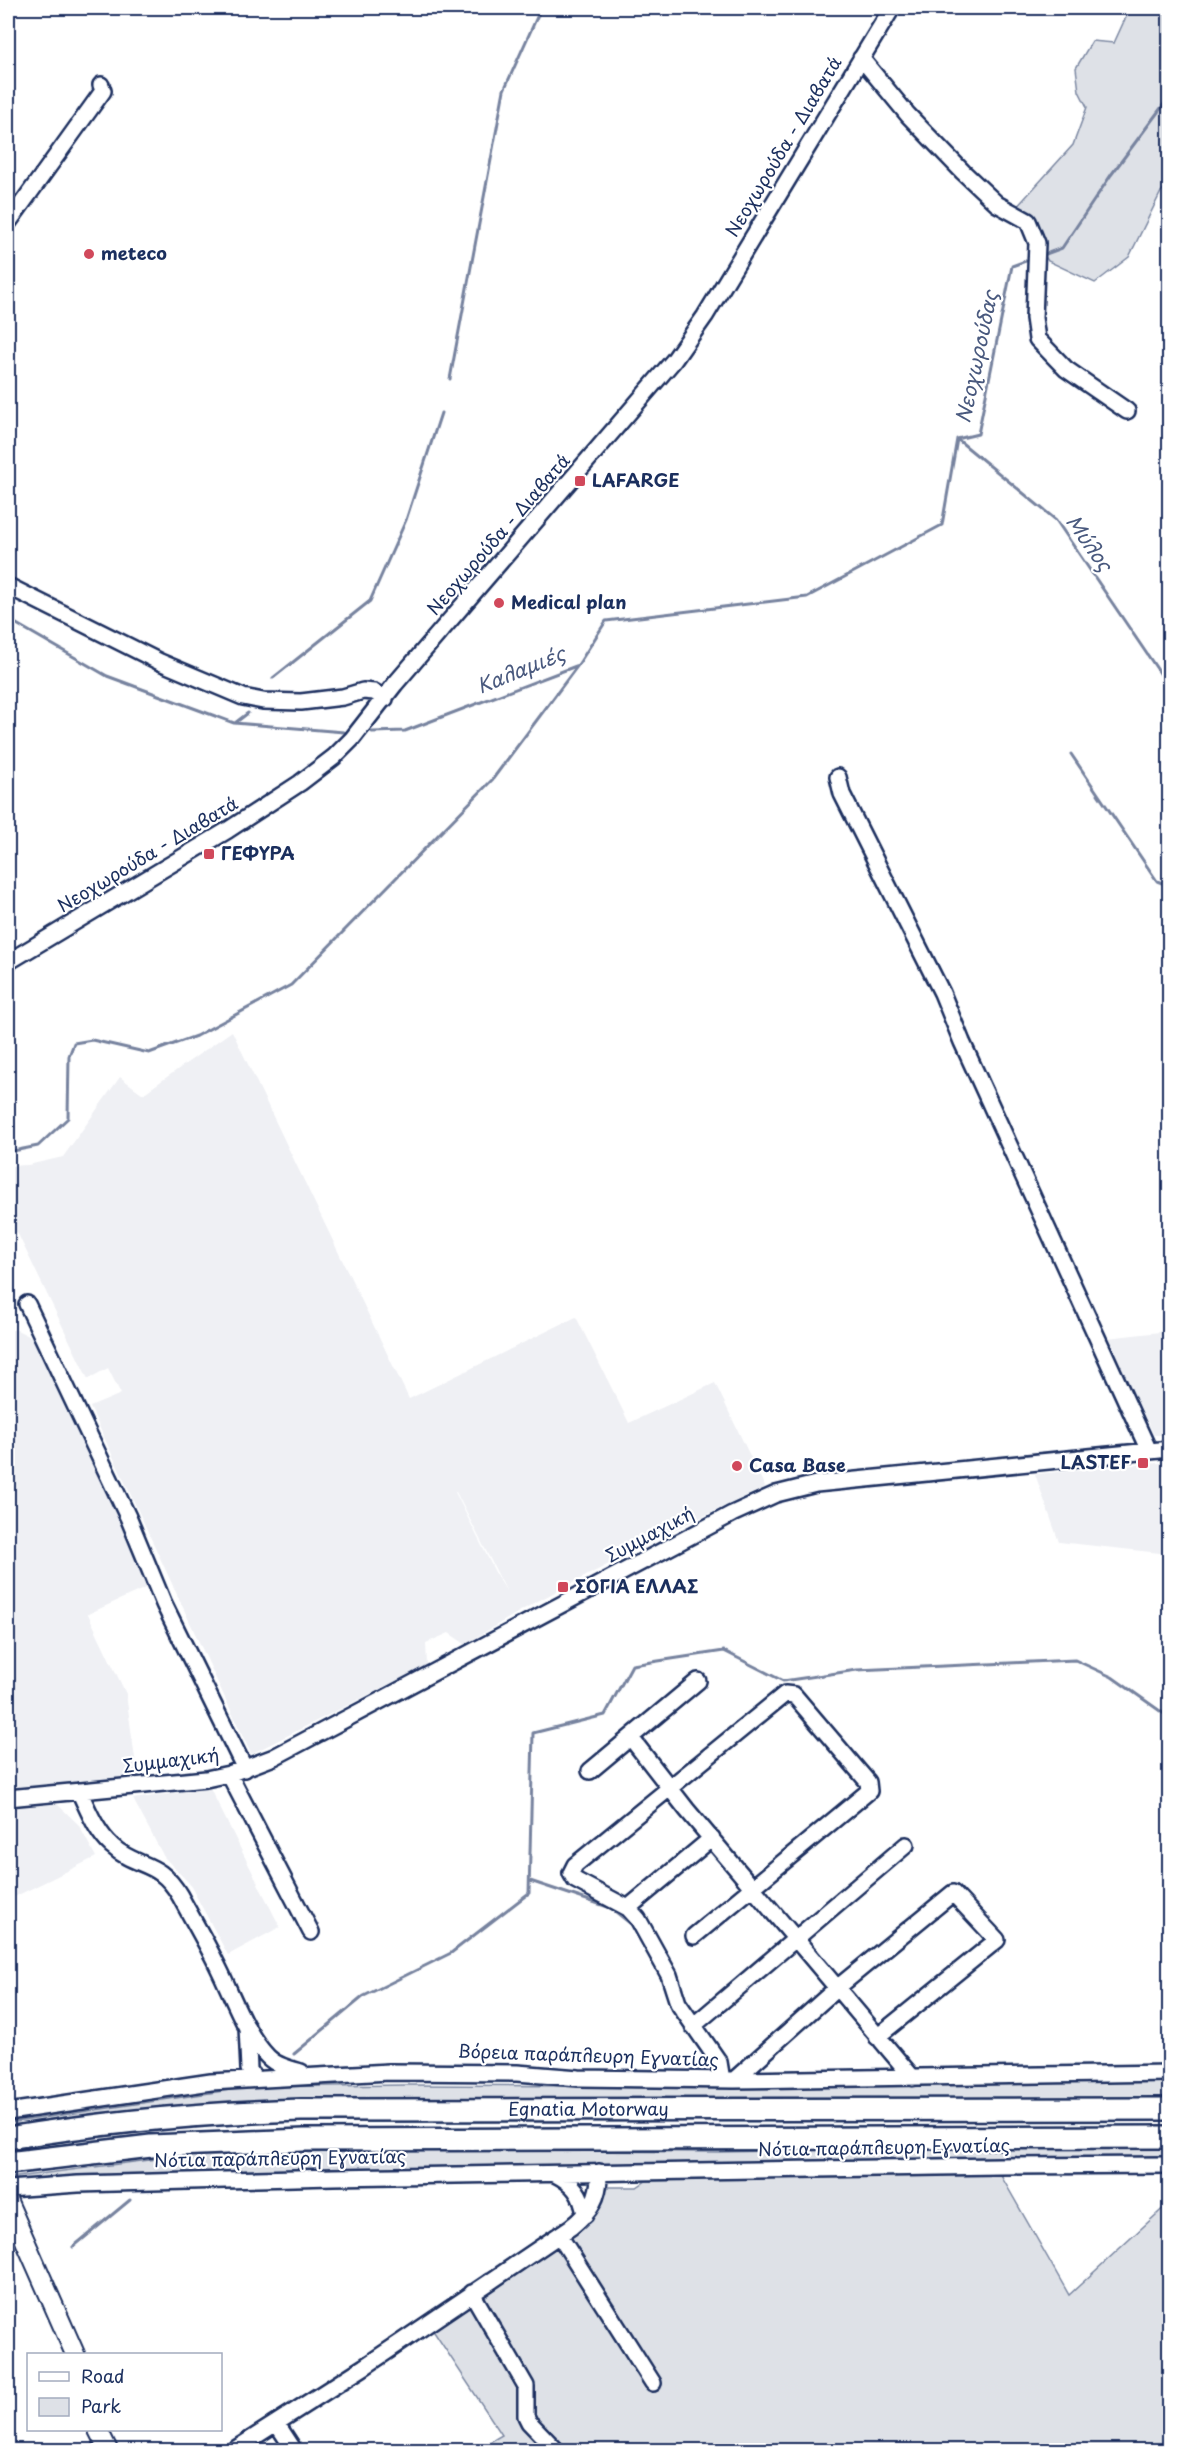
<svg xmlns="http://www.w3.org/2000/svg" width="1177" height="2458" viewBox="0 0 1177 2458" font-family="'Playpen Sans',sans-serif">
  <rect width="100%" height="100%" fill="#fff"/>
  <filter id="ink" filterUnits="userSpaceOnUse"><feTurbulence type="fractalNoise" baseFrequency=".0167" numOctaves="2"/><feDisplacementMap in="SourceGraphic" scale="12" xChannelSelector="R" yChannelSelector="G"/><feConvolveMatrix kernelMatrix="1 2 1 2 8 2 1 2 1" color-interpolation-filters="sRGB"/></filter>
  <g filter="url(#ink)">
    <path fill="#eff0f4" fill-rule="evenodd" d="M 232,1031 L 409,1399 L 576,1317 L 629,1423 L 715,1383 L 765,1487 L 680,1527 L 534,1603 L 465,1644 L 449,1633 L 426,1643 L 427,1665 L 251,1754 L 90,1407 L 121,1394 L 108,1368 L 88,1379 L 17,1232 L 8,1236 L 8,1166 L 28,1165 L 63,1157 L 120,1077 L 143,1094 ZM 455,1492 L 456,1492 L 507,1592 L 496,1574 Z
      M 8,1330 L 17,1330 L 41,1342 L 152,1585 L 88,1614 L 126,1694 L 138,1780 L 8,1789 Z
      M 1169,1331 L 1169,1435 L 1154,1435 L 1107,1338 Z
      M 1169,1462 L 1169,1554 L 1059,1542 L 1035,1474 Z
      M 210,1788 L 280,1927 L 228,1955 L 189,1883 L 164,1857 L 133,1799 Z
      M 55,1802 L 78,1824 L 96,1857 L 8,1900 L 8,1806 Z"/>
    <path fill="#dee1e7" stroke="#7c88a2" stroke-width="1.5" d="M 1130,8 L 1169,8 L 1169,183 L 1161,192 L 1129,257 L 1095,283 L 1048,261 L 1014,210 L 1073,145 L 1087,107 L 1079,91 L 1076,68 L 1092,41 L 1114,43 Z
      M 1114,2078 L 1170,2079 L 1169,2099 L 247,2103 L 8,2133 L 8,2123 L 250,2087 L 405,2085 L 795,2087 Z
      M 940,2148 L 1170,2148 L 1169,2160 L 568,2165 L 11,2186 L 8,2178 L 189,2155 L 406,2150 L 718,2152 Z
      M 1000,2174 L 1069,2295 L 1169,2203 L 1169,2450 L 476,2450 L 502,2435 L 432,2329 L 587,2225 L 608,2187 L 637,2187 L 646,2181 L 820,2176 Z"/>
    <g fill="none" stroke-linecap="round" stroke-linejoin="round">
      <path stroke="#77839f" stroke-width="3" d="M 1043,255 L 1062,248 L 1111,175 L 1170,96
        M 450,379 L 504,90 L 541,8
        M 957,439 L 1056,520 L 1170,688
        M 8,619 L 107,676 L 234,723 L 344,732
        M 273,678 L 370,601 L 406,520 L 441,413
        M 235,723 L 248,713
        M 372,732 L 405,731 L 576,666
        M 1071,754 L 1157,881 L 1170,886
        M 8,1152 L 38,1146 L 68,1118 L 69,1056 L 74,1043 L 92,1040 L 149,1053 L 196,1036 L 291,985 L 492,780 L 578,665 L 606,621 L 807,597 L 942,525 L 957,439 L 978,434 L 1012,266 L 1031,259
        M 530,1881 L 611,1908 L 631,1924
        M 294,2054 L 364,1996 L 451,1953 L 529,1893 L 533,1733 L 605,1715 L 632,1665 L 724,1651 L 783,1681 L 857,1670 L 1075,1660 L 1112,1677 L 1170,1718
        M 73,2247 L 130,2200"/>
      <g stroke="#1b2f5e" stroke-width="20">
        <path id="minor" d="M 861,58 L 908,115 L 963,172 L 997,204 L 1028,221 L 1037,243 L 1034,318 L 1037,339 L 1066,369 L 1127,411
          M 8,223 L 103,91 L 101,85
          M 8,586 L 160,662 L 243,697 L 263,701 L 301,702 L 343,697 L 363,691 L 374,692 L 385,699
          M 838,777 L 842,794 L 942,993 L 962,1042 L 1149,1451
          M 8,962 L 228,830 L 300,783 L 334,757 L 352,739 L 395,684 L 674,360 L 705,316 L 892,8
          M 27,1304 L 128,1517 L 164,1604 L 245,1769
          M 631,1738 L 687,1810 L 913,2078
          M 590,1771 L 698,1681
          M 229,1774 L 311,1932
          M 79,1791 C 88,1809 96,1832 112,1846 C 137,1869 159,1859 180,1896 C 194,1922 209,1947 221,1973 C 234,2000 247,2036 268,2057 C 277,2066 290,2069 301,2072
          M 8,1798 L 206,1779 L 229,1774 L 274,1757 L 732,1514 L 776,1494 L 816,1484 L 1170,1449
          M 628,1908 L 712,1838
          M 694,1936 L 869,1791 L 868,1782 L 794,1695 L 785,1694 L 575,1865 L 571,1873 L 575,1880 L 628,1908 L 638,1919 L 669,1975 L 678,2003 L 719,2062 L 722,2080
          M 693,2026 L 906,1845
          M 247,2027 L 249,2069 L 254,2079
          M 734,2080 L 837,1988 L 953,1893 L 997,1940 L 877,2037
          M 8,2112 L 211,2082 L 389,2072 L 517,2073 L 579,2078 L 734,2080 L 1170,2073
          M 555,2174 C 573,2183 582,2194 585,2215
          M 8,2189 L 78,2184 L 333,2177 L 999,2166 L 1170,2165
          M 559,2235 L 653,2383
          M 472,2293 L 526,2386 L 526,2416 L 529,2422 L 556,2450
          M 277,2424 L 294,2450
          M 234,2450 L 364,2367 L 571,2227 C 590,2212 600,2197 599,2172"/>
      </g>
      <g stroke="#1b2f5e" stroke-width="22">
        <path id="major" d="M 8,2202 L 75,2354
          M 98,2430 L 108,2450"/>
      </g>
      <g stroke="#1b2f5e" stroke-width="26">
        <g id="highway">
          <path id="s1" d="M 8,2138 C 105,2122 203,2113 301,2110 L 1170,2109"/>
          <path d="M 8,2163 L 151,2146 L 304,2140 L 1170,2137"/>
        </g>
      </g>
      <use href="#minor" stroke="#fff" stroke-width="15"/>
      <use href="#major" stroke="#fff" stroke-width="18"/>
      <use href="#highway" stroke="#fff" stroke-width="21"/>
    </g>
  </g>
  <g fill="#d1495b" stroke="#fff" stroke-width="2">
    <circle cx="89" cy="254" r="6"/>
    <rect x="574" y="475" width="12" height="12" rx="3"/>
    <circle cx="499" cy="603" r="6"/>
    <rect x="203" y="848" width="12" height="12" rx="3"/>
    <rect x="1137" y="1457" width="12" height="12" rx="3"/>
    <circle cx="737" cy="1466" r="6"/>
    <rect x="557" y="1581" width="12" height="12" rx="3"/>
  </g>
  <g text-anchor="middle" stroke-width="4.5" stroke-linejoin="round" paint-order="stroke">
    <g font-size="18" fill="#1b2f5e" stroke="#fff">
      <text transform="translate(784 147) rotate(-59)" y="6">Νεοχωρούδα - Διαβατά</text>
      <text transform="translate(499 535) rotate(-49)" y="6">Νεοχωρούδα - Διαβατά</text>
      <text transform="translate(148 855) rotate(-31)" y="6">Νεοχωρούδα - Διαβατά</text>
      <text transform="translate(650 1535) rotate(-28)" y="6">Συμμαχική</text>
      <text transform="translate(171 1761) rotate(-7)" y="6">Συμμαχική</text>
      <text transform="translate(588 2056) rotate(2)" y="6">Βόρεια παράπλευρη Εγνατίας</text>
      <text dy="6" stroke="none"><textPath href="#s1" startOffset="582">Egnatia Motorway</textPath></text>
      <text transform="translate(884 2148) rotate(-1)" y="6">Νότια παράπλευρη Εγνατίας</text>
      <text transform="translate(280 2159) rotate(-1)" y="6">Νότια παράπλευρη Εγνατίας</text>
    </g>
    <g font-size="18" font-weight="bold" fill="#1b2f5e" stroke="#fff" text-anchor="start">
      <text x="101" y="260">meteco</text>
      <text x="592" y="487">LAFARGE</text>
      <text x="511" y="609">Medical plan</text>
      <text x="221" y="860">ΓΕΦΥΡΑ</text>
      <text x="1131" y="1469" text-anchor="end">LASTEF</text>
      <text x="749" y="1472">Casa Base</text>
      <text x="575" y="1593">ΣΟΓΙΑ ΕΛΛΑΣ</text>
    </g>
    <g font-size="20" font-style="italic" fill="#49597e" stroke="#fff">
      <text transform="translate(977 357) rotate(-78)" y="7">Νεοχωρούδας</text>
      <text transform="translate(1089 543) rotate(55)" y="7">Μύλος</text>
      <text transform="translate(521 670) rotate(-22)" y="7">Καλαμιές</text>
    </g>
  </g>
  <rect width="1177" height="2458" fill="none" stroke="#fff" stroke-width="30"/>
  <rect x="15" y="15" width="1147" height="2428" fill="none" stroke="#1b2f5e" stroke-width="2" filter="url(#ink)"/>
  <rect x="27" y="2353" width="195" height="78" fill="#ffffff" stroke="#a4acbf" stroke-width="1.5"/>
  <rect x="39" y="2372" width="30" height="9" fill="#ffffff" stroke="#a4acbf" stroke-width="1.5"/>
  <text x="81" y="2383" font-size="18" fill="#1b2f5e">Road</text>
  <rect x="39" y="2398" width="30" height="18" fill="#dee1e7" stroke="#a4acbf" stroke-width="1.5"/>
  <text x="81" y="2413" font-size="18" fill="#1b2f5e">Park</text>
</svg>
